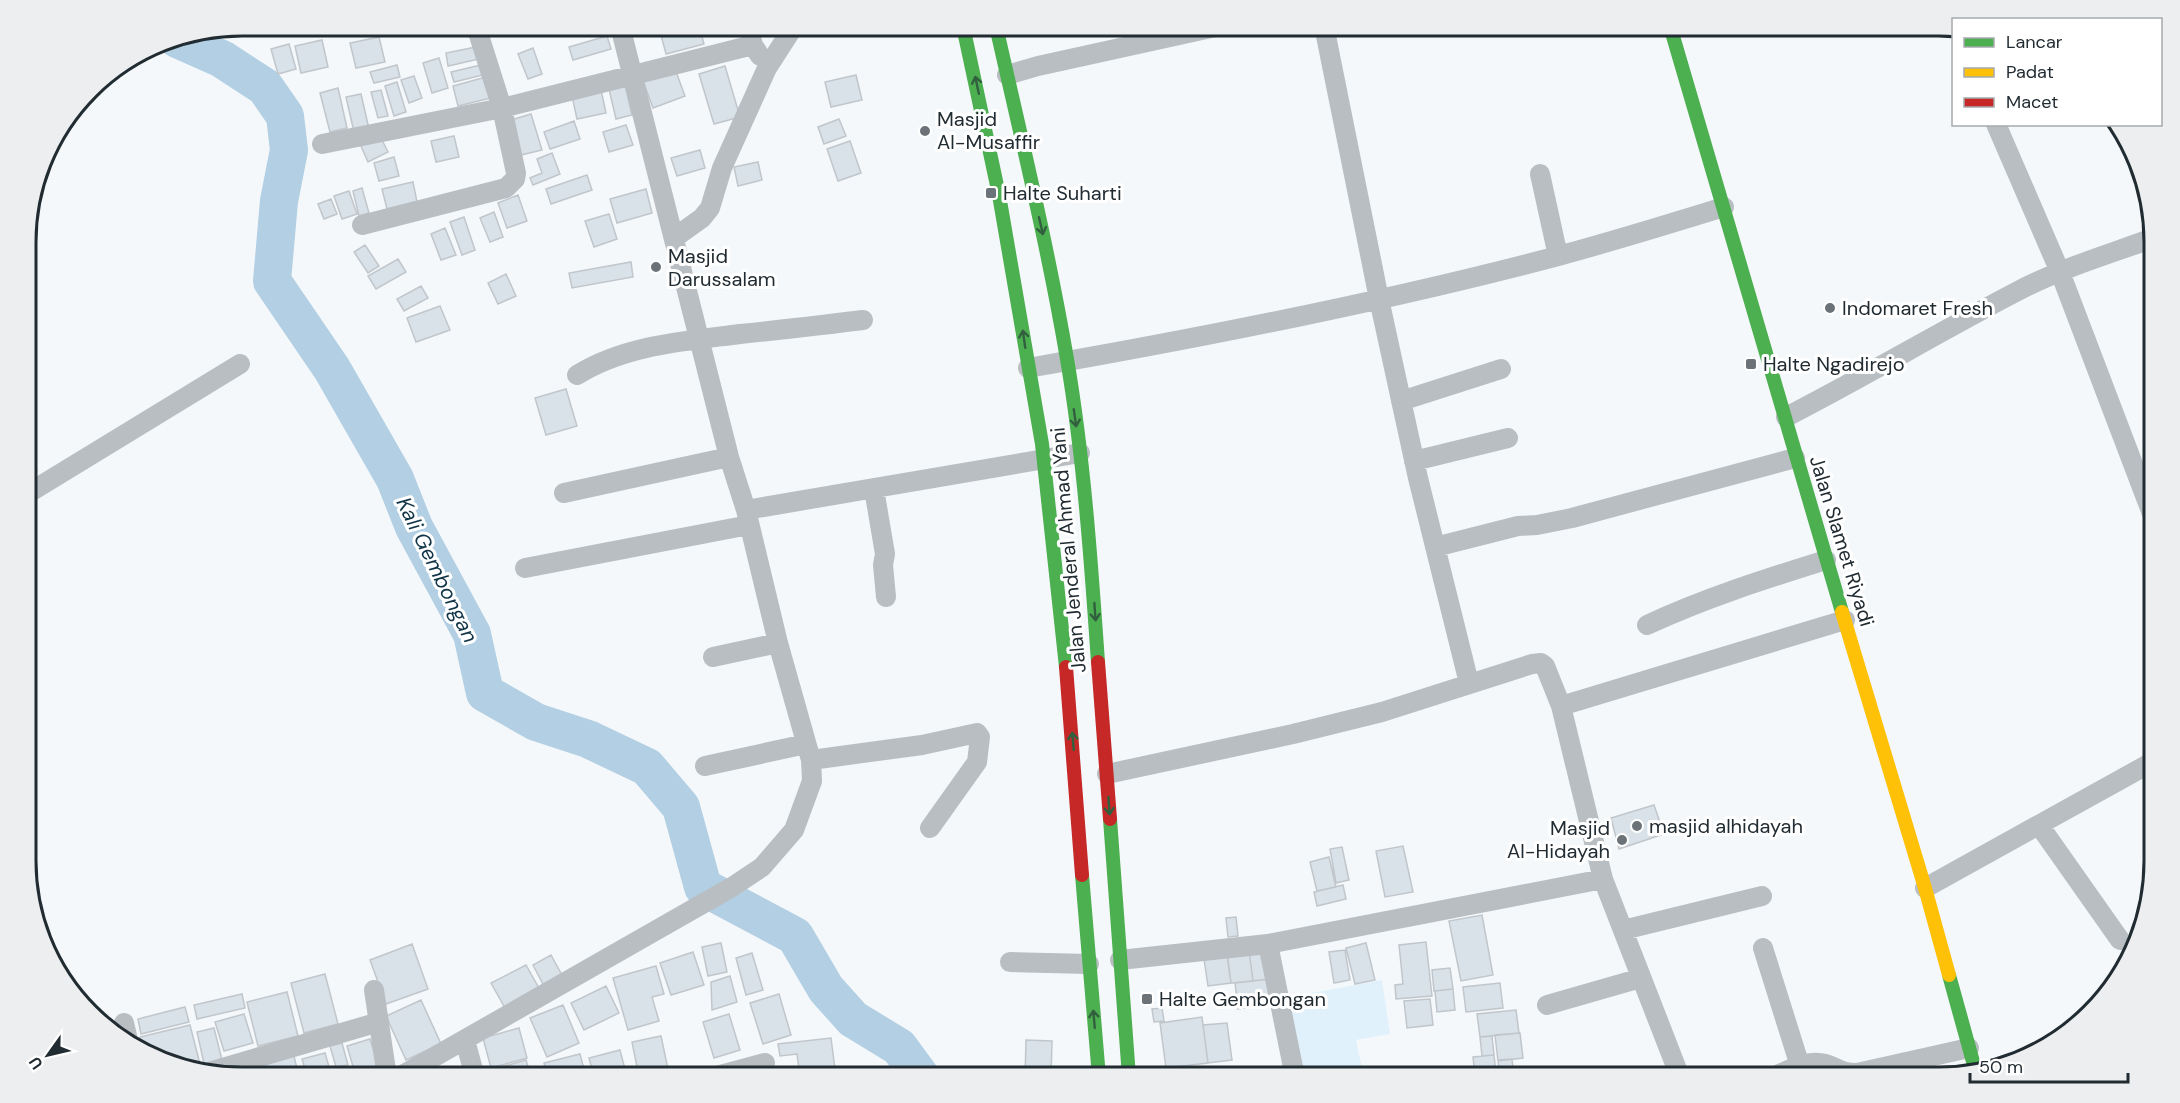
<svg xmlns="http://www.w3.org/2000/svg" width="2180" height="1103" viewBox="0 0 2180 1103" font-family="'DM Sans',sans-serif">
  <rect width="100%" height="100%" fill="#f5f8fa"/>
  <path fill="#e1f1fc" d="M 1382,980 L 1390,1034 L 1356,1040 L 1364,1077 L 1299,1077 L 1284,998 Z"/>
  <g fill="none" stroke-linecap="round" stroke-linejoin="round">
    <path stroke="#b2cfe3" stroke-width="38" d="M 177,39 L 222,59 L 265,87 L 285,116 L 289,150 L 279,201 L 272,281 L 332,369 L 395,479 L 414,527 L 472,634 L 485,693 L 536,722 L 588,739 L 647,767 L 681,807 L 703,887 L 795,936 L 826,989 L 853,1019 L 899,1047 L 921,1077"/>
  </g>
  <path fill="#d9e2e9" stroke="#c0c6cb" stroke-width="1.5" d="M 562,26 L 593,26 L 565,34 Z
    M 699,26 L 704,44 L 666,54 L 661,35 Z
    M 607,36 L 611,49 L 573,60 L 569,47 Z
    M 379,37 L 385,62 L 356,68 L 350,43 Z
    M 322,40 L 328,67 L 301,73 L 295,46 Z
    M 289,44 L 296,69 L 278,74 L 271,49 Z
    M 476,47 L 479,59 L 448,66 L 446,53 Z
    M 533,48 L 542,74 L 528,79 L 518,54 Z
    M 439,58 L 448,88 L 432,93 L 423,63 Z
    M 397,65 L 400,77 L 374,83 L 370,72 Z
    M 481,65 L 483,75 L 454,82 L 451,72 Z
    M 725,66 L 740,117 L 714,124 L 699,74 Z
    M 675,69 L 685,96 L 653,108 L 643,81 Z
    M 856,75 L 862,100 L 831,107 L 825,82 Z
    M 414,76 L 422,98 L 409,103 L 401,80 Z
    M 486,77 L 491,98 L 458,106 L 453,86 Z
    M 397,82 L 406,112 L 394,116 L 385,86 Z
    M 625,85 L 632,115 L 616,119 L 609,89 Z
    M 338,88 L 347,128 L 330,132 L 320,93 Z
    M 381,90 L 388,116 L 378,118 L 371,92 Z
    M 601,90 L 606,113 L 577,119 L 572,96 Z
    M 361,94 L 369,129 L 354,132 L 346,97 Z
    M 531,114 L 542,150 L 521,155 L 511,120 Z
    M 839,119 L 846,136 L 824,144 L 818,127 Z
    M 574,121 L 580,139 L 550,149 L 544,132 Z
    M 626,125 L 633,145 L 609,152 L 603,132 Z
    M 380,136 L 388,152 L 368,162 L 361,146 Z
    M 454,136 L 459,157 L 436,162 L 431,141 Z
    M 850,141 L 861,173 L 838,181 L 827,149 Z
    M 700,150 L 705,168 L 677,176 L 671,158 Z
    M 552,153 L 560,174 L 533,185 L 530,178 L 542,173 L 537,159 Z
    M 394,157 L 399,176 L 379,181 L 374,163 Z
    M 758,162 L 762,180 L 738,186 L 734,167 Z
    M 587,175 L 592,190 L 551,204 L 546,189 Z
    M 413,182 L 417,202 L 387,209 L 382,189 Z
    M 362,188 L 369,213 L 359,216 L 353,191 Z
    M 646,189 L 652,213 L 617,223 L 610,199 Z
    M 349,191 L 357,214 L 342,219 L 334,196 Z
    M 518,195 L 527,221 L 507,228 L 498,203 Z
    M 331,199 L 337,214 L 324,219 L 318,204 Z
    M 494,212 L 503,237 L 490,242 L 480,218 Z
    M 609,214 L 617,239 L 594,247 L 585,221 Z
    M 464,217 L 475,250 L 462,255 L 450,222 Z
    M 445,228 L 456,255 L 441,260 L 431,234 Z
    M 365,245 L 379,266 L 368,273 L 354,252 Z
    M 398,259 L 406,272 L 376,289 L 368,276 Z
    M 631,262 L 633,277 L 572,288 L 569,273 Z
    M 506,274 L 516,296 L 498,304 L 488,283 Z
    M 421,286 L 428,298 L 404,311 L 397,299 Z
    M 440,306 L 450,330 L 416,342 L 407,318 Z
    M 566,389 L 577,426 L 546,435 L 535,398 Z
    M 26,454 L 37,470 L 27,477 Z
    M 1654,805 L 1664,834 L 1619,849 L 1611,818 Z
    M 1403,846 L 1413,892 L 1385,897 L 1376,851 Z
    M 1342,847 L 1349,880 L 1336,883 L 1330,849 Z
    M 1329,857 L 1336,887 L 1317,891 L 1310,862 Z
    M 1343,885 L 1346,899 L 1317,906 L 1314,892 Z
    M 1482,915 L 1493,975 L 1461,981 L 1449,921 Z
    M 1236,917 L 1238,936 L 1228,937 L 1226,918 Z
    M 1426,942 L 1432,996 L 1396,999 L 1395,985 L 1403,984 L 1399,945 Z
    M 721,943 L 727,972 L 708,976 L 702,947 Z
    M 1366,943 L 1375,980 L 1355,984 L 1346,948 Z
    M 412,944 L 428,989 L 386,1004 L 370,960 Z
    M 1265,949 L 1269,979 L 1253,981 L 1249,951 Z
    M 1345,950 L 1350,980 L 1334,983 L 1329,952 Z
    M 1249,951 L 1253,981 L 1231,983 L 1227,953 Z
    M 693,952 L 704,985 L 671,995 L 660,963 Z
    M 752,953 L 763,990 L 746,995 L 736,958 Z
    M 551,955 L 563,977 L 544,986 L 533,965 Z
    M 1227,956 L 1231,983 L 1208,986 L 1204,959 Z
    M 526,965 L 540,990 L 505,1008 L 491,983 Z
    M 656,966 L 664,994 L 652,997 L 659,1021 L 628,1030 L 613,978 Z
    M 1450,968 L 1453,989 L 1434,991 L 1432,970 Z
    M 325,974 L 338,1024 L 304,1033 L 291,983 Z
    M 730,976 L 737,1002 L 712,1010 L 711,982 Z
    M 1269,979 L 1272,1004 L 1238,1009 L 1235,983 Z
    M 1500,983 L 1503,1008 L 1466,1012 L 1463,987 Z
    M 606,986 L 619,1013 L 584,1030 L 571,1003 Z
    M 1453,989 L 1455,1010 L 1437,1012 L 1435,991 Z
    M 287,992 L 298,1036 L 258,1046 L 247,1002 Z
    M 242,994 L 245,1008 L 197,1019 L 194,1005 Z
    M 779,994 L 791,1035 L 763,1044 L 750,1003 Z
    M 1430,999 L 1433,1025 L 1407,1028 L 1404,1001 Z
    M 421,1000 L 441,1044 L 406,1060 L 386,1016 Z
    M 563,1005 L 579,1043 L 547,1057 L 530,1018 Z
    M 185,1007 L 189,1022 L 141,1034 L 138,1019 Z
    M 1162,1008 L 1164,1021 L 1154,1022 L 1152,1009 Z
    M 1516,1010 L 1519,1033 L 1480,1037 L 1477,1014 Z
    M 244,1014 L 253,1043 L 224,1051 L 215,1022 Z
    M 729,1014 L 740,1050 L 714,1058 L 703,1022 Z
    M 1202,1017 L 1208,1063 L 1166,1068 L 1160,1023 Z
    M 1227,1023 L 1232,1060 L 1208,1063 L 1203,1025 Z
    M 190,1025 L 201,1068 L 144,1053 L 140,1037 Z
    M 214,1028 L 223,1064 L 205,1068 L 197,1032 Z
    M 519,1028 L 527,1058 L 491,1068 L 483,1038 Z
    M 1520,1033 L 1523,1058 L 1498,1061 L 1495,1035 Z
    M 661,1036 L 669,1074 L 653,1077 L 639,1077 L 632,1042 Z
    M 1492,1036 L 1494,1055 L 1482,1056 L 1480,1037 Z
    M 831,1038 L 836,1077 L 800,1077 L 797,1054 L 780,1056 L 778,1044 Z
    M 370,1039 L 382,1077 L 356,1077 L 347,1046 Z
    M 1026,1040 L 1052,1041 L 1051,1077 L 1025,1077 Z
    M 342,1043 L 348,1065 L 336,1067 L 330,1046 Z
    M 620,1050 L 627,1077 L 594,1077 L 589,1058 Z
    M 325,1053 L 332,1077 L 307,1077 L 302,1059 Z
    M 580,1054 L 586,1077 L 548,1077 L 544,1063 Z
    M 1494,1055 L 1496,1074 L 1475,1076 L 1473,1057 Z
    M 294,1056 L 297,1069 L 264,1077 L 261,1064 Z
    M 1512,1059 L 1514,1077 L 1500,1077 L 1498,1060 Z
    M 526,1060 L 531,1077 L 497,1077 L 495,1069 Z
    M 350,1067 L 352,1077 L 338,1077 L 336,1070 Z"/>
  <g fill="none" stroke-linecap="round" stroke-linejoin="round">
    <path stroke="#b9bec2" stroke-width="20" d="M 476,26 L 502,108 L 753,45
      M 748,26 L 753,45 L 760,56
      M 1324,26 L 1379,299 L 1418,478 L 1469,683
      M 1007,75 L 1038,66 L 1220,26
      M 1996,124 L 2060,272 L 2154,519
      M 322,144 L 502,108 L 516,173 L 515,179 L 506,188 L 362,225
      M 1540,174 L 1558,256
      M 674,238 L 702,218 L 710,208 L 722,168 L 767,68 L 794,26
      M 1028,368 C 1206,337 1384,302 1558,256 C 1614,241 1669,224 1724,207
      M 577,375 C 625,345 685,341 740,334 C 781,330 822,325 863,320
      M 1401,401 L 1501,369
      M 1786,417 C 1864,377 1939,332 2016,292 C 2059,269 2107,255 2153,238
      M 1414,461 L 1508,438
      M 874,489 L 885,554 L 883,565 L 886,597
      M 564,493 L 729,457
      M 27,494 L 240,364
      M 746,510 L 1080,453
      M 1435,547 L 1518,526 L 1537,525 L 1572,518 L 1795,458
      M 525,568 L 749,525
      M 1647,625 C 1705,598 1765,579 1826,560
      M 713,657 L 778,643
      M 1561,706 L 1603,879 L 1680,1077
      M 811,760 L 922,745 L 977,733 L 980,737 L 977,762 L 930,828
      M 705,766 L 806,744
      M 1107,774 L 1293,734 L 1382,712 L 1532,664 L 1541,663 L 1545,666 L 1561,706 L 1845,620
      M 2039,825 L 2120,940
      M 1925,888 L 2154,761
      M 1623,930 L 1762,896
      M 1268,944 L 1603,879
      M 1763,948 L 1800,1066
      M 1120,960 L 1268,944 L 1295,1077
      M 1010,962 L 1089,964
      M 374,990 L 387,1077
      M 1547,1005 L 1641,978
      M 124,1023 L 128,1040
      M 465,1040 L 475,1077
      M 212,1071 L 379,1022
      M 399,1077 L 732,887 L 762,867 L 794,830 L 812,781 L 811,760 L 778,643 L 746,510 L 729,457 L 620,26
      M 713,1077 L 765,1063
      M 1772,1077 C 1788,1071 1807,1059 1825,1064 C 1840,1068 1839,1073 1857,1073 L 1969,1048"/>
    <path stroke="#4caf50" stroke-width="14" d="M 963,26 L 999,195 L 1042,444 L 1066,667
      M 996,26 C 1021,137 1048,247 1067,359 C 1084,459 1091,561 1098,662
      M 1670,26 L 1842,612
      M 1110,819 L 1129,1077
      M 1082,875 L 1099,1077
      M 1949,975 L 1975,1069"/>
    <path stroke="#ffc107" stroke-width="14" d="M 1842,612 L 1925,888 L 1949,975"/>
    <path stroke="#c62828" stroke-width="14" d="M 1098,662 L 1110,819
      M 1066,667 L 1082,875"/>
  </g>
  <defs><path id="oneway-shaft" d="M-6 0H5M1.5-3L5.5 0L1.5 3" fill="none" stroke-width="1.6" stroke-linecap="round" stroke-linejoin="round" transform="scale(1.5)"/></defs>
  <g stroke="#32603e">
    <use href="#oneway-shaft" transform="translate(977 85) rotate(-102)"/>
    <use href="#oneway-shaft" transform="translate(1041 226) rotate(77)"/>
    <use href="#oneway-shaft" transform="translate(1024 339) rotate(-98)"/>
    <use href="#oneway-shaft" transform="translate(1075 418) rotate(82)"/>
    <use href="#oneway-shaft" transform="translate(1095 612) rotate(86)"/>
    <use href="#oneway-shaft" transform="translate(1073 741) rotate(-95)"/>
    <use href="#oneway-shaft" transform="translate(1109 806) rotate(86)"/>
    <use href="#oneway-shaft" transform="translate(1094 1019) rotate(-95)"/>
  </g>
  <g fill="#6b7378" stroke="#fff" stroke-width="2">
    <circle cx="925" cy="131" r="6"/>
    <rect x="985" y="187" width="12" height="12" rx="3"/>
    <circle cx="656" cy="267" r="6"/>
    <circle cx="1830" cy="308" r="6"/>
    <rect x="1745" y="358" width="12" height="12" rx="3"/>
    <circle cx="1637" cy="826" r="6"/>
    <circle cx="1622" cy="840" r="6"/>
    <rect x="1141" y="993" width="12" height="12" rx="3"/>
  </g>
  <g text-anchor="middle" stroke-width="6" stroke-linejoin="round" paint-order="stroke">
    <g font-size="20" fill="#212b32" stroke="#fff" text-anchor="start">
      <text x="937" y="126">Masjid<tspan x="937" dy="23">Al-Musaffir</tspan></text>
      <text x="1003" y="200">Halte Suharti</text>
      <text x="668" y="263">Masjid<tspan x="668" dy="23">Darussalam</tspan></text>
      <text x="1842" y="315">Indomaret Fresh</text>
      <text x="1763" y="371">Halte Ngadirejo</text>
      <text x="1649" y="833">masjid alhidayah</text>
      <text x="1610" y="835" text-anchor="end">Masjid<tspan x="1610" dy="23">Al-Hidayah</tspan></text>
      <text x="1159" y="1006">Halte Gembongan</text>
    </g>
    <g font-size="20" fill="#212b32" stroke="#fff">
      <text transform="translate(1842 541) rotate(73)" y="7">Jalan Slamet Riyadi</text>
      <text transform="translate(1068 550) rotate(-95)" y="7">Jalan Jenderal Ahmad Yani</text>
    </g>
    <g font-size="21" font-style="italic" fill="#113447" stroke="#fff">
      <text transform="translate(437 570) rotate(64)" y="7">Kali Gembongan</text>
    </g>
  </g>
  <path d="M0 0H2180V1103H0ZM242 36H1938A206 206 0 0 1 2144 242V861A206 206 0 0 1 1938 1067H242A206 206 0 0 1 36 861V242A206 206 0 0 1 242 36Z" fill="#edeeef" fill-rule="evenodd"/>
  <path fill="none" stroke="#212b32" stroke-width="3" d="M242 36H1938A206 206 0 0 1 2144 242V861A206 206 0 0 1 1938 1067H242A206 206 0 0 1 36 861V242A206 206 0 0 1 242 36Z"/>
  <rect x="1952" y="18" width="210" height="108" fill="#ffffff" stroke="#a6aaad" stroke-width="1.5"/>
  <rect x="1964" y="38" width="30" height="9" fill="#4caf50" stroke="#a6aaad" stroke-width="1.5"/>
  <text x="2006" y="48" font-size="18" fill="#212b32">Lancar</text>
  <rect x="1964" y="68" width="30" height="9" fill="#ffc107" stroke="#a6aaad" stroke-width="1.5"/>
  <text x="2006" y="78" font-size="18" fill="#212b32">Padat</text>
  <rect x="1964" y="98" width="30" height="9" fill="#c62828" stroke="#a6aaad" stroke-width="1.5"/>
  <text x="2006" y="108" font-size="18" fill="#212b32">Macet</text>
  <g transform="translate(48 1055) rotate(236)" stroke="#ffffff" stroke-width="4.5" paint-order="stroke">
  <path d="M0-4.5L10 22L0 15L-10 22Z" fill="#212b32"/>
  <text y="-9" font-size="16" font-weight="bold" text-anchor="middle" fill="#212b32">U</text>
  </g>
  <path d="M1970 1073v9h158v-9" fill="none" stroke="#212b32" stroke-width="3"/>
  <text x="1979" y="1073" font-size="18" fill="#212b32" stroke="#ffffff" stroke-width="4.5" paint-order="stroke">50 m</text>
</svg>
